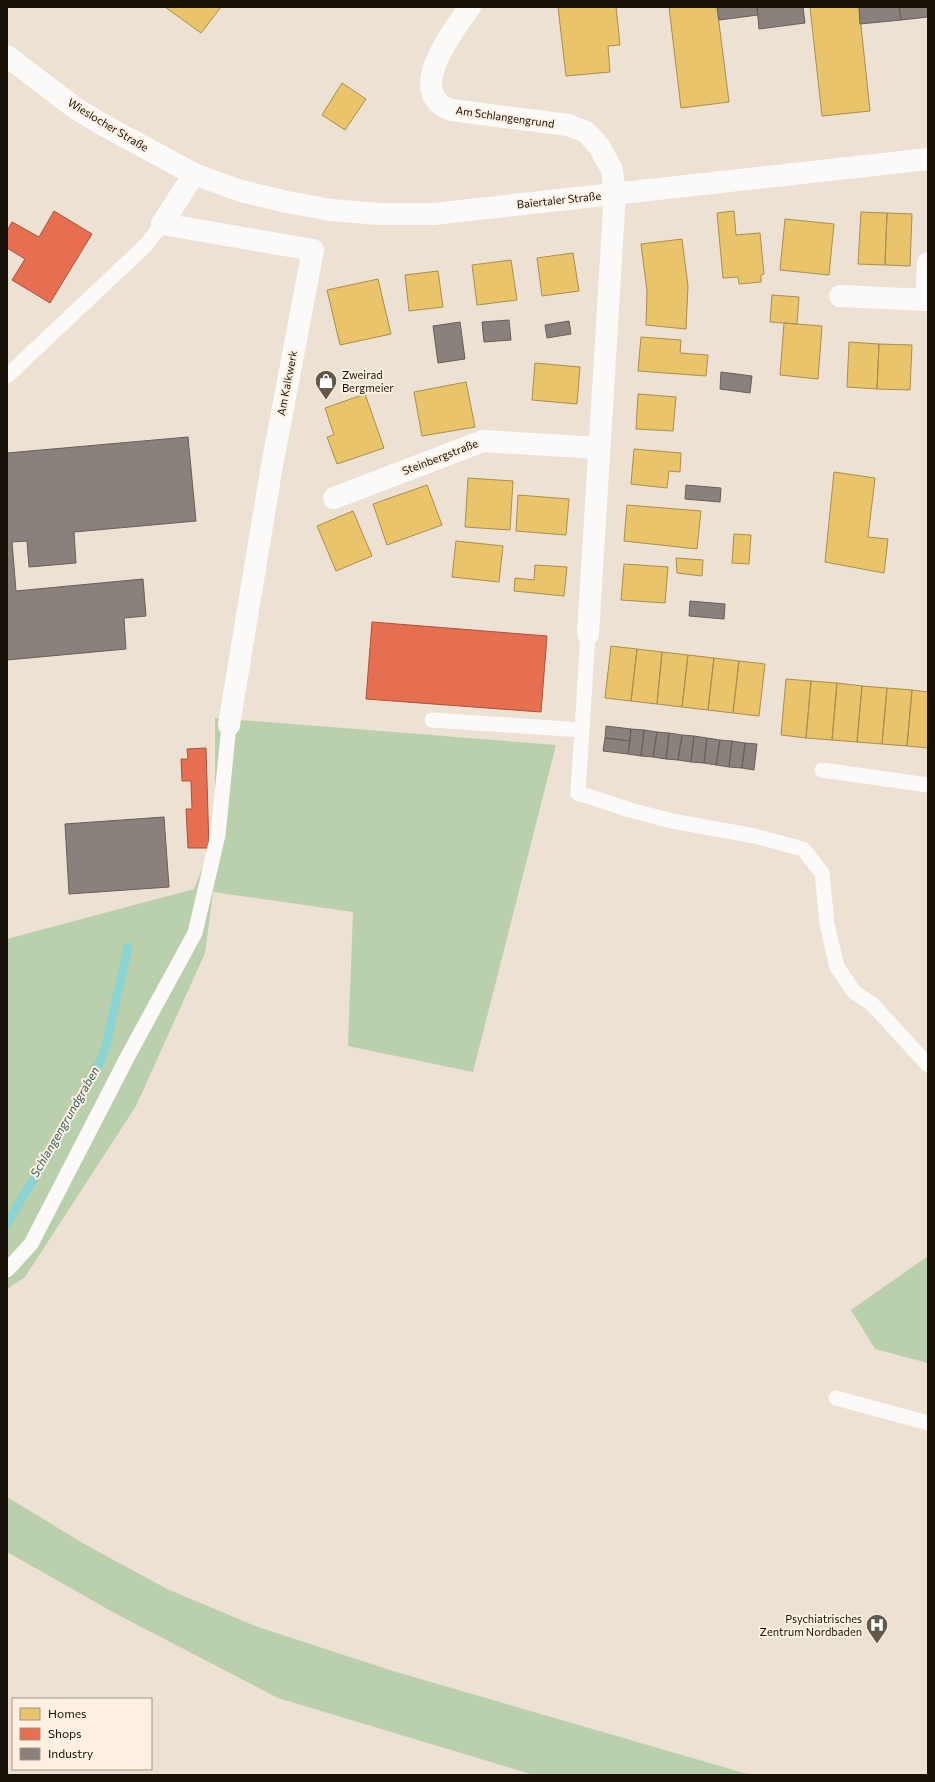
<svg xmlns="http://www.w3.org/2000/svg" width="935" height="1782" viewBox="0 0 935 1782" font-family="Commissioner,sans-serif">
  <rect width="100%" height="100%" fill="#ece1d2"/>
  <path fill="#bacfab" d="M 215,718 L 556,745 L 473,1072 L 348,1046 L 353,912 L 213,892 L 205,953 L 136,1106 L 25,1277 L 7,1289 L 7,939 L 194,889 L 215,837 Z
    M 928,1256 L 928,1363 L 875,1349 L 851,1310 Z
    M 7,1497 L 86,1545 L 167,1589 L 258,1627 L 393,1671 L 744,1773 L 760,1775 L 534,1775 L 278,1698 L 120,1616 L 7,1552 Z"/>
  <path fill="#e9c46a" stroke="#aa8e4c" d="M 165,7 L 221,7 L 201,33 Z
    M 558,7 L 616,7 L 620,45 L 608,46 L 610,72 L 566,76 Z
    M 669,7 L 717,7 L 729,102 L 681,108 Z
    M 810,7 L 859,7 L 870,111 L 822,116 Z
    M 342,83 L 366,99 L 345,130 L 322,115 Z
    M 734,211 L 736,235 L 760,233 L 764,274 L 761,275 L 761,282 L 739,284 L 738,277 L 723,278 L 717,213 Z
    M 861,212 L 887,213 L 885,265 L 858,264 Z
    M 887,213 L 912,214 L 910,266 L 885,265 Z
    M 785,219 L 834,224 L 829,275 L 780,270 Z
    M 682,239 L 688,286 L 686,329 L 646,325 L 647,291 L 641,244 Z
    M 573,253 L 579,291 L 542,296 L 537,258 Z
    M 511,260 L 517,300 L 477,305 L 472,265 Z
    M 438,271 L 443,307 L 409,311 L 405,275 Z
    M 378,279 L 391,334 L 340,345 L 327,290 Z
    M 772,295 L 799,297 L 797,324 L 770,322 Z
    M 784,323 L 822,326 L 818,379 L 780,375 Z
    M 641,337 L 681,340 L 680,353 L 708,355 L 706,376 L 638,371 Z
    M 849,342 L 879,344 L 877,389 L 847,387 Z
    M 879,344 L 912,345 L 910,390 L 877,389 Z
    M 535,363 L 580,367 L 577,404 L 532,400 Z
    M 466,382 L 475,427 L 422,436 L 414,392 Z
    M 365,394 L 384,448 L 337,464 L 327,437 L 334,435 L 325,408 Z
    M 638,394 L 676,397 L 673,431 L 636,429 Z
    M 634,449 L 681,453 L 680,472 L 669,471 L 667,488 L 631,484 Z
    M 834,472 L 875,478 L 868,537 L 888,539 L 884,573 L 825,562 Z
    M 468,478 L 513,481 L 510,530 L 465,527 Z
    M 427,485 L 442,525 L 387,545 L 373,504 Z
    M 518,495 L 569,499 L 566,535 L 516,531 Z
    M 627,505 L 701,511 L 697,549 L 624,541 Z
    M 353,511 L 372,556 L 336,571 L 317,526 Z
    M 734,534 L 751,535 L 749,564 L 732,563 Z
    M 456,541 L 503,546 L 499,582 L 452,577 Z
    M 676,558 L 703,560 L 702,576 L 677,573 Z
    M 624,564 L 668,567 L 665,603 L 621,600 Z
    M 535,565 L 567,567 L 564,596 L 514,591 L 515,578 L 534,580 Z
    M 611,646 L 637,649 L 631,701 L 605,698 Z
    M 637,649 L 662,652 L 657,704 L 631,701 Z
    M 662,652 L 688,655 L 682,707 L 657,704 Z
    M 688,655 L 714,658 L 708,710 L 682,707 Z
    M 714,658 L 739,661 L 733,713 L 708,710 Z
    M 739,661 L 765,664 L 759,716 L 733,713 Z
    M 786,679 L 811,681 L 806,738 L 781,735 Z
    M 811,681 L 837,683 L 832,740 L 806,738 Z
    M 837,683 L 862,686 L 857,742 L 832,740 Z
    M 862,686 L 887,688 L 882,744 L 857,742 Z
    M 887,688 L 912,690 L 907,746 L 882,744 Z
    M 912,690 L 928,692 L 928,748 L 907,746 Z"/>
  <path fill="#e76f51" stroke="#a9523b" d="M 54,211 L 92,234 L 50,303 L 12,280 L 25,259 L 7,248 L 7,231 L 12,222 L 39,237 Z
    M 372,622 L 547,636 L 541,712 L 366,699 Z
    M 206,748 L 209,848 L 188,848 L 186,809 L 192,809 L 191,781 L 182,781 L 181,759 L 188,759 L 187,749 Z"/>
  <path fill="#8a817c" stroke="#685f59" d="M 717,7 L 757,7 L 758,15 L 719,20 Z
    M 757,7 L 803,7 L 805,23 L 759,29 Z
    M 859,7 L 899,7 L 901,20 L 860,24 Z
    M 899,7 L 928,7 L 928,17 L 901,20 Z
    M 509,320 L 511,340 L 484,342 L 482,322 Z
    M 569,321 L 571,334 L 547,338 L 545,325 Z
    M 460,322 L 465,359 L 438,363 L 433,326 Z
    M 721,372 L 752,376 L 750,393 L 720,389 Z
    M 188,437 L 196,521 L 74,532 L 76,563 L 29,567 L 27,541 L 12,542 L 16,591 L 143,579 L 146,616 L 124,618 L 126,649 L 7,660 L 7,453 Z
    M 686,485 L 721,488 L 720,502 L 685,499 Z
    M 690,601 L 725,604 L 724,619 L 689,616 Z
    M 606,726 L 631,729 L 630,741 L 605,738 Z
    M 631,729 L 644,730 L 641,756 L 628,754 Z
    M 644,730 L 657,732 L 653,757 L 641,756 Z
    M 657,732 L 669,733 L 666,759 L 653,757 Z
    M 669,733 L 682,735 L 678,760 L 666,759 Z
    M 682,735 L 694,736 L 691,762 L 678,760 Z
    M 694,736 L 707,738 L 704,763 L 691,762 Z
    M 605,738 L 630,741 L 628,754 L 603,751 Z
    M 707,738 L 720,740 L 716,765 L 704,763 Z
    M 720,740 L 732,741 L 729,767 L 716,765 Z
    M 732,741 L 745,743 L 742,768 L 729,767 Z
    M 745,743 L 757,744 L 754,770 L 742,768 Z
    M 164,817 L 169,887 L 69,894 L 65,824 Z"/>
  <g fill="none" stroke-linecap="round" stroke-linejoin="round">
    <path stroke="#8bd4d2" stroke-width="9" d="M 7,1223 L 52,1149 L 100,1062 L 106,1046 L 128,947"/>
    <path stroke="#fcfaf8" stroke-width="15" d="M 7,376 L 146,245 L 162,224
      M 588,634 L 578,793 L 630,810 L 672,821 L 755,836 L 803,849 L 822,873 L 827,924 L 837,967 L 854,992 L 872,1004 L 928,1065
      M 432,720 L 582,730
      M 822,770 L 928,785
      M 7,1270 L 31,1244 L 129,1054 L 195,933 L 218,835 L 229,725
      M 836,1398 L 928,1423"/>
    <path stroke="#fcfaf8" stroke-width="22" d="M 470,7 C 456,27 415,78 438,102 C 441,106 447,108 451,110 L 568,125 L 586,132 L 599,146 L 612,170 L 615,194 L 588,634
      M 194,174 L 162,224 L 313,250 L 271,471 L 229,725
      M 840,296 L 926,300 L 928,263
      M 334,498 L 483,441 L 599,448"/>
    <path stroke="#fcfaf8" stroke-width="22" d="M 7,56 L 75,108 L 105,126 L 194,174 L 241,191 L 287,202 L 331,210 L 380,214 L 433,214 L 928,159"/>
  </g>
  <defs>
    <g id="shop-pin" transform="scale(1.15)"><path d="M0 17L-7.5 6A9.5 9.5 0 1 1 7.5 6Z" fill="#62594e" stroke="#fdf0e0"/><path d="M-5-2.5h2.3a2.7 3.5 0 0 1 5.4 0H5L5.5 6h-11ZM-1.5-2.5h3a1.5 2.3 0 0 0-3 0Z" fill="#fff"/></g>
    <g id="hospital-pin" transform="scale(1.15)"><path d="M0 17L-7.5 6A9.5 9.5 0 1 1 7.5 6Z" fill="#62594e" stroke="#fdf0e0"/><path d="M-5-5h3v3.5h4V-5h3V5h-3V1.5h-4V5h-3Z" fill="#fff"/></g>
  </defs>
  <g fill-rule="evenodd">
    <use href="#shop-pin" x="326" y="381"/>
    <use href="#hospital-pin" x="877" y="1625"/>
  </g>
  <g text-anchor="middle" stroke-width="4" stroke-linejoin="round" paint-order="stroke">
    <g font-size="11" fill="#171007" stroke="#fdf0e0">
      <text transform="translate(505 117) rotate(8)" y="4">Am Schlangengrund</text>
      <text transform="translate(108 125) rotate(31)" y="4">Wieslocher Straße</text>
      <text transform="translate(559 200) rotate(-6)" y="4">Baiertaler Straße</text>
      <text transform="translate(287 383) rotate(-79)" y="4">Am Kalkwerk</text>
      <text transform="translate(440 457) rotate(-21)" y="4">Steinbergstraße</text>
    </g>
    <g font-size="11" fill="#171007" stroke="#fdf0e0" text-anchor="start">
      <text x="342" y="379">Zweirad<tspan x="342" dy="13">Bergmeier</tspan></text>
      <text x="862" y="1623" text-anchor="end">Psychiatrisches<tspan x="862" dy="13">Zentrum Nordbaden</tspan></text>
    </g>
    <g font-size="12" font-style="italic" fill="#2f5f60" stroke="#fdf0e0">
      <text transform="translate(65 1122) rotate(-60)" y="4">Schlangengrundgraben</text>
    </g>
  </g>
  <rect width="935" height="1782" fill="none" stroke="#171007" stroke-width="16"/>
  <rect x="12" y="1698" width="140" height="72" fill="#fdf0e0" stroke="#a19689"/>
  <rect x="20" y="1708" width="20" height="12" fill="#e9c46a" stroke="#a19689"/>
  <text x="48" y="1718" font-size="12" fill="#171007">Homes</text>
  <rect x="20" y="1728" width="20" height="12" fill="#e76f51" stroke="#a19689"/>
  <text x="48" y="1738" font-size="12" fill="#171007">Shops</text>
  <rect x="20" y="1748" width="20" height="12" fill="#8a817c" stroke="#a19689"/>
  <text x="48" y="1758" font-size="12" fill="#171007">Industry</text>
</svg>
